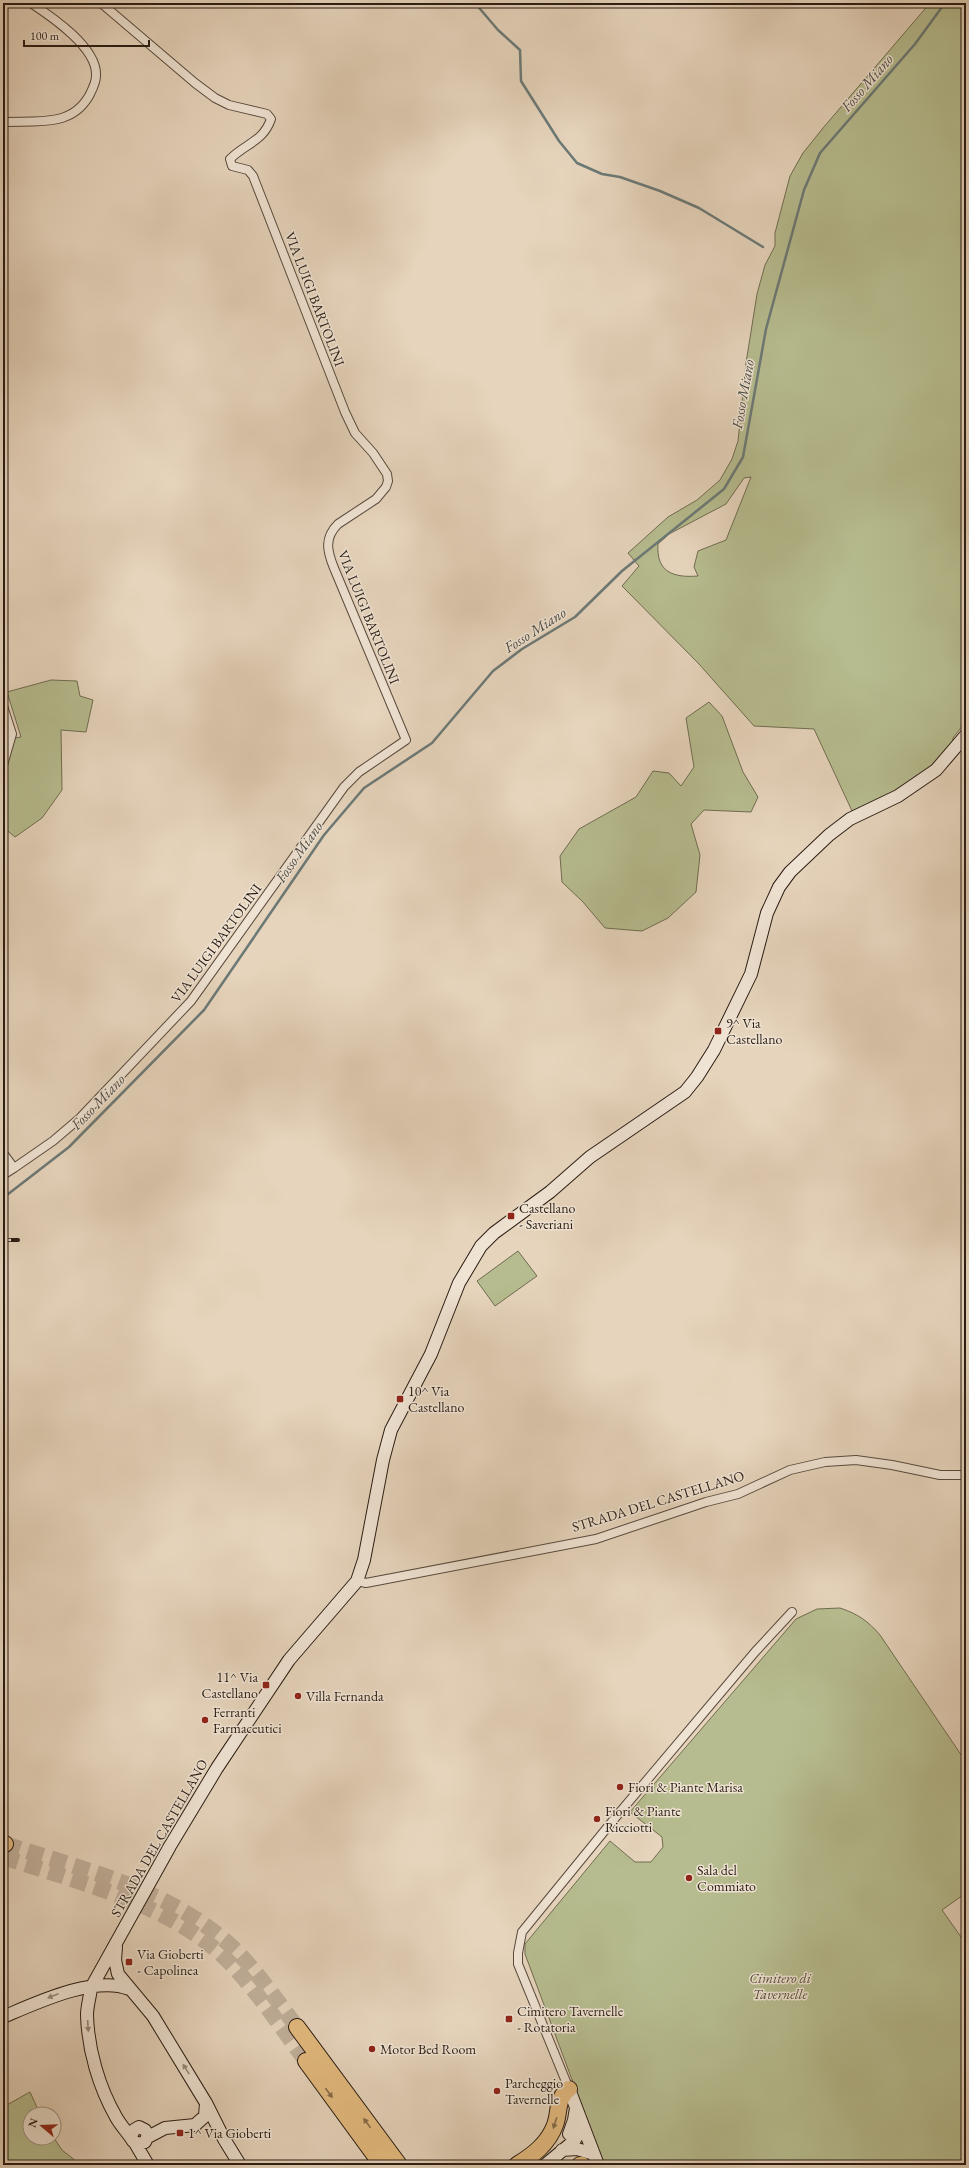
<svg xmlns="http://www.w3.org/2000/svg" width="969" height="2168" viewBox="0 0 969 2168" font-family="'EB Garamond',serif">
  <rect width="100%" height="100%" fill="#e6d4bc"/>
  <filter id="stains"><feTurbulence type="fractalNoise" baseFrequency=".005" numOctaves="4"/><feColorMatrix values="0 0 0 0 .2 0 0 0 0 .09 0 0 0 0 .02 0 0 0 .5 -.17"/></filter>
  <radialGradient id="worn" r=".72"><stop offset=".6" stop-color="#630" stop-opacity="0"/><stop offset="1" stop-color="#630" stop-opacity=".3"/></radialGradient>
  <path fill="#b6bc8f" stroke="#706c51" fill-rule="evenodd" d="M 930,3 L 955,3 L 966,11 L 966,721 L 953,738 L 953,745 C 921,780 896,793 852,811 L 814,729 L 754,726 L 699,664 L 622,586 L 639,566 L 628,553 L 668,517 L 697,500 L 720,480 L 732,459 L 738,441 L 746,363 L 757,294 L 765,265 L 775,246 L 775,233 L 790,176 L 803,153 L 823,128 ZM 751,477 L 726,540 L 698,551 L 694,567 L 698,576 C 673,578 656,572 658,544 L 669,534 L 726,504 L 744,478 Z
    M 51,680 L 77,681 L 80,696 L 93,700 L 86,732 L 61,730 L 62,790 L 42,818 L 15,837 L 3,827 L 3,775 L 15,738 L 21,737 L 7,692 Z
    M 709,702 L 722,716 L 743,772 L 758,797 L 751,812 L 704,810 L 691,824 L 700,855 L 696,892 L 668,918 L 642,931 L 605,928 L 583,902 L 562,882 L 560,856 L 579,829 L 636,797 L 653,771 L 669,773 L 681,786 L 694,767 L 686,718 Z
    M 518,1251 L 537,1276 L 495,1306 L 477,1281 Z
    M 840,1608 C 858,1614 868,1621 880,1635 L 966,1762 L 966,1893 L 942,1910 L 966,1944 L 966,2165 L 604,2165 L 525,1954 L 525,1944 L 610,1841 L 635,1862 L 651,1862 L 663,1847 L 662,1837 L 630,1812 L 796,1619 L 817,1609 Z
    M 30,2092 L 40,2114 L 30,2114 L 30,2138 L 54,2138 L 62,2150 L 81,2165 L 7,2165 L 3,2162 L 3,2110 L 5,2106 Z"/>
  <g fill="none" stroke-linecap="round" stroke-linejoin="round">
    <path stroke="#6c7976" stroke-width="2.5" d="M 475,3 L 498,30 L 520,50 L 521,81 L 559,141 L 577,163 L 602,174 L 620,177 L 660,191 L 699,208 L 763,247
      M 3,1198 L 69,1147 L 204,1010 L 324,835 L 364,788 L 432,743 L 493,671 L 522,649 L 575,617 L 622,571 L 724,489 L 743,457 L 766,329 L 804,190 L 820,153 L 915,44 L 945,3"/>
    <path stroke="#c0af9a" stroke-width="16" stroke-dasharray="16 8" stroke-linecap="butt" d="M 5,1844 C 82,1869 168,1889 230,1945 C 254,1967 277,2001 297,2027
      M 3,1857 C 75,1881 166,1903 223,1956 C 254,1986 281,2027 306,2061"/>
    <g stroke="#584a3d" stroke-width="10">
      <path id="street" d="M 3,122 C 21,121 41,123 58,119 C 71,116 82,108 89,96 C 92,90 96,83 96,76 C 98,48 52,17 31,3
        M 3,706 L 12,734 L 3,765
        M 3,1153 L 14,1168 L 3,1175
        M 14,1168 L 53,1141 L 80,1118 L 191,1001 L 344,787 L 359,772 L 406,740 L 334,568 C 327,551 324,538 338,524 L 376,499 L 386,487 L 388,481 L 387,474 L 373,453 L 355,433 L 345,412 L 253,176 L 248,170 L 232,166 L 230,159 C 246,143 263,142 271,119 L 267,114 L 229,105 L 215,98 L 195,83 L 101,3
        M 357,1581 L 366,1583 L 596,1539 L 706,1502 L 738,1494 L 790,1470 L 825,1462 L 856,1460 L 892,1465 L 940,1475 L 966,1475
        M 569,2089 L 518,1964 L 518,1953 L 522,1932 L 615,1818 L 755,1652 L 792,1612"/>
    </g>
    <g stroke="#291c13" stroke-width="14">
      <path id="secondary" d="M 116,1947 L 115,1960 L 118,1974 L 153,2016 L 206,2103 L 224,2139 L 240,2165
        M 3,2017 C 36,2003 95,1975 129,1989
        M 569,2089 L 598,2165
        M 569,2134 L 574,2120 L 576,2108
        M 131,2137 L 134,2130 L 139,2127 L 145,2130 L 148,2135 L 145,2142 L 139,2144 L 133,2141 C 128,2133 121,2126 116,2117 C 99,2087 88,2050 87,2015 C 87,2006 90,1997 91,1988 L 170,1846 L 217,1768 L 289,1660 L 357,1581 L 364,1560 L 383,1460 L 391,1430 L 431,1354 L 459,1283 L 481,1246 L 494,1233 L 550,1192 L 590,1157 L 685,1092 L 697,1077 L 714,1050 L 751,974 L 767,913 L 779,887 L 790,872 L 829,835 L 850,819 L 898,796 L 936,770 L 966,735
        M 148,2137 L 165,2128 L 195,2125 L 205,2116 L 206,2103
        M 135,2143 L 148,2165
        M 562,2150 L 577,2149 L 594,2154
        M 545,2165 L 574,2141 L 583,2127"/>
    </g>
    <g stroke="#291c13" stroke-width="18">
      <path id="highway" d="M 3,1843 L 5,1844
        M 297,2027 L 399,2165
        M 306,2061 L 382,2165
        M 517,2165 C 533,2155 548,2144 555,2125 C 560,2112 556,2098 569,2089
        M 580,2165 L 582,2165"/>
    </g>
    <use href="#street" stroke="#efe3d3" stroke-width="8"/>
    <use href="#secondary" stroke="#efe3d3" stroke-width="12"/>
    <use href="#highway" stroke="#e3ba7e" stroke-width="16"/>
    <g stroke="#291c13" stroke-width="4">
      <path id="rail" d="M 3,1240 L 18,1240"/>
    </g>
    <use href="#rail" stroke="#efe3d3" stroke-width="2.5" stroke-dasharray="8" stroke-linecap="butt"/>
  </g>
  <defs><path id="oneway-solid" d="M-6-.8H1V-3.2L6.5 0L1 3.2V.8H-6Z"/></defs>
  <g fill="#96897d">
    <use href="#oneway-solid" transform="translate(53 1996) rotate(159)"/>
    <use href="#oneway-solid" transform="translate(88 2026) rotate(86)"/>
    <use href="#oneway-solid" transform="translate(186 2069) rotate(-122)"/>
  </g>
  <g fill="#866b48">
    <use href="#oneway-solid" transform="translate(329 2093) rotate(54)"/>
    <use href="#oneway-solid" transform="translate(367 2123) rotate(-126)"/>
    <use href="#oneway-solid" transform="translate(555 2123) rotate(108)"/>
  </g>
  <g fill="#8f2418" stroke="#efe3d3" stroke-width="1.5">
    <rect x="714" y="1027" width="8" height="8" rx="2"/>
    <rect x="507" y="1212" width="8" height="8" rx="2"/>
    <rect x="396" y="1395" width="8" height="8" rx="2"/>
    <rect x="262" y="1681" width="8" height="8" rx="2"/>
    <circle cx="298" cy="1696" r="4"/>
    <circle cx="205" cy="1720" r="4"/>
    <circle cx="620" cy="1787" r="4"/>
    <circle cx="597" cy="1819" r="4"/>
    <circle cx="689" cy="1878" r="4"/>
    <rect x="125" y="1958" width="8" height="8" rx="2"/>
    <rect x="505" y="2015" width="8" height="8" rx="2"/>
    <circle cx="372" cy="2049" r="4"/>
    <circle cx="497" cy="2091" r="4"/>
    <rect x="176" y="2129" width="8" height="8" rx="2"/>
  </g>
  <g text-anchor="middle" stroke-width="3" stroke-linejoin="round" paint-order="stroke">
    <g font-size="14" fill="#291c13" stroke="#efe3d3">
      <text transform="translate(315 299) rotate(69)" y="5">VIA LUIGI BARTOLINI</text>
      <text transform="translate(369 617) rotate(68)" y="5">VIA LUIGI BARTOLINI</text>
      <text transform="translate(216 943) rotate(-54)" y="5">VIA LUIGI BARTOLINI</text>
      <text transform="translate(658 1501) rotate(-17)" y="5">STRADA DEL CASTELLANO</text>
      <text transform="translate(159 1838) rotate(-60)" y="5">STRADA DEL CASTELLANO</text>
    </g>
    <g font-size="14" fill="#291c13" stroke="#efe3d3" text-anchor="start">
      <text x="726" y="1028">9^ Via<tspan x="726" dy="16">Castellano</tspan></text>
      <text x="519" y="1213">Castellano<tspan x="519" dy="16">- Saveriani</tspan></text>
      <text x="408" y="1396">10^ Via<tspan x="408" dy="16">Castellano</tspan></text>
      <text x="258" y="1682" text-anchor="end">11^ Via<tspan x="258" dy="16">Castellano</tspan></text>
      <text x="306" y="1701">Villa Fernanda</text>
      <text x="213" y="1717">Ferranti<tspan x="213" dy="16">Farmaceutici</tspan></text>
      <text x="628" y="1792">Fiori &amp; Piante Marisa</text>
      <text x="605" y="1816">Fiori &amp; Piante<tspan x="605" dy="16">Ricciotti</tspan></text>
      <text x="697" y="1875">Sala del<tspan x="697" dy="16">Commiato</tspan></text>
      <text x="137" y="1959">Via Gioberti<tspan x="137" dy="16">- Capolinea</tspan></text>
      <text x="517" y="2016">Cimitero Tavernelle<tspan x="517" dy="16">- Rotatoria</tspan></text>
      <text x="380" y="2054">Motor Bed Room</text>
      <text x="505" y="2088">Parcheggio<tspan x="505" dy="16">Tavernelle</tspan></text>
      <text x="188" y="2138">1^ Via Gioberti</text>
    </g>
    <g font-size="14" font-style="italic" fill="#534c38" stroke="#efe3d3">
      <text x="780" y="1983">Cimitero di<tspan x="780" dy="16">Tavernelle</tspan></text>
    </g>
    <g font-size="15" font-style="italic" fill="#4a4a45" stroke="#efe3d3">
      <text transform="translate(867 83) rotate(-49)" y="5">Fosso Miano</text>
      <text transform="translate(743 394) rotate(-80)" y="5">Fosso Miano</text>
      <text transform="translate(535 630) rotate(-33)" y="5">Fosso Miano</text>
      <text transform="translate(299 852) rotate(-55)" y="5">Fosso Miano</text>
      <text transform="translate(98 1102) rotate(-46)" y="5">Fosso Miano</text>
    </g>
  </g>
  <rect width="969" height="2168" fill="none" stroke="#e6d4bc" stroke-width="16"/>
  <rect x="4" y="4" width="961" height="2160" fill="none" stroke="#291c13" stroke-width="2"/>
  <rect x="8" y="8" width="953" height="2152" fill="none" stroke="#291c13"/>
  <g transform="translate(42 2126) rotate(289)"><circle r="19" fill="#efe3d3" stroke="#a09386"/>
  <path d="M0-3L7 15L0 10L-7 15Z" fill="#8f2418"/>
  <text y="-6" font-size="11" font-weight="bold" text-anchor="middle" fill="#291c13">N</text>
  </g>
  <path d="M24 40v6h125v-6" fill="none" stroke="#291c13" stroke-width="2"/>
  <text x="30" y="40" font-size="12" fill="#291c13" stroke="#efe3d3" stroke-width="3" paint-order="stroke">100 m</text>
  <rect width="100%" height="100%" filter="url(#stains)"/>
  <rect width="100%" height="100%" fill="url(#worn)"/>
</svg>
